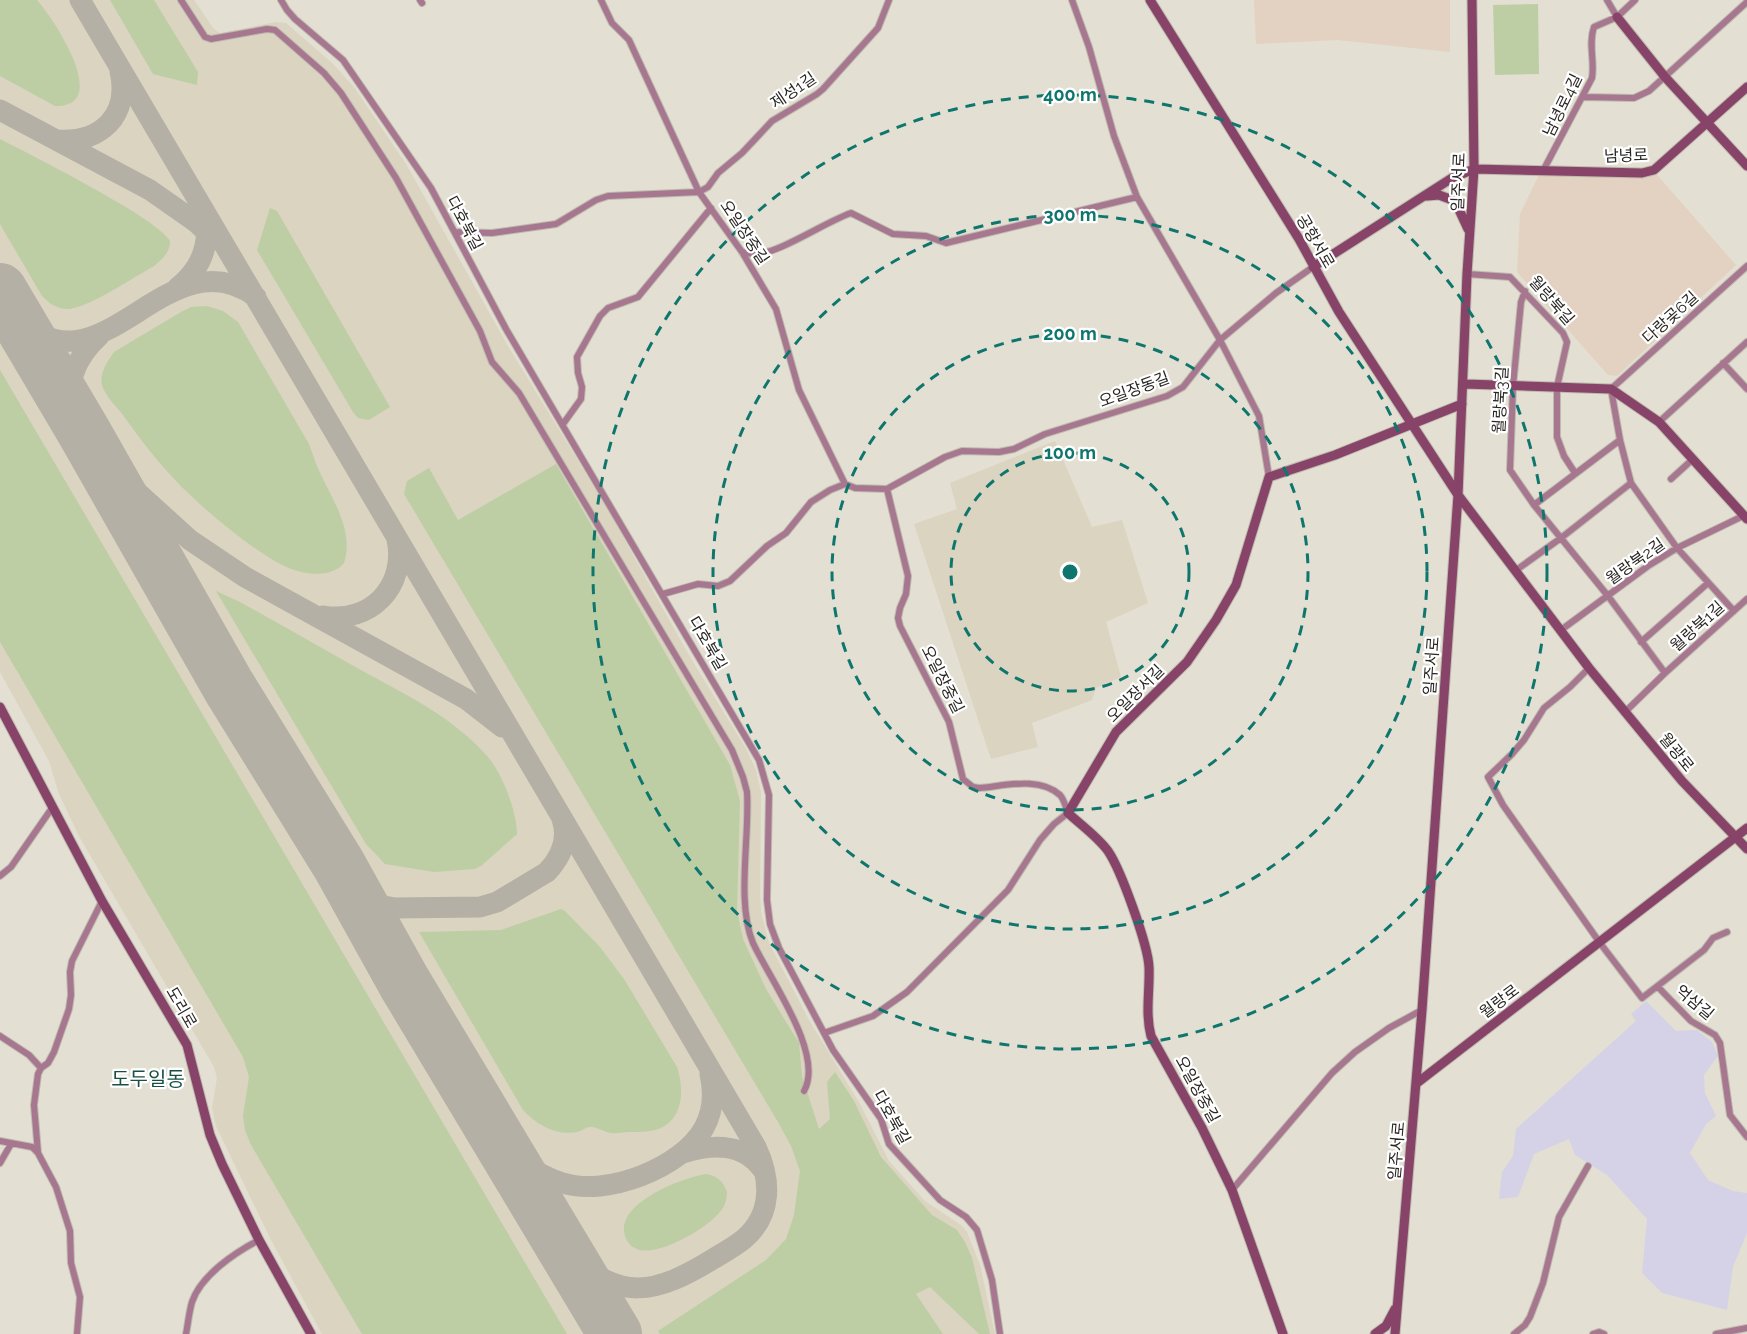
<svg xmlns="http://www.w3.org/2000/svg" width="1747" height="1334" viewBox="0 0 1747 1334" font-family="Raleway,'Noto Sans KR',sans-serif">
  <rect width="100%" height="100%" fill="#e3dfd2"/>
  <path fill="#dad4c0" d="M 0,0 L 194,0 L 214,29 L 220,33 L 276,22 L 286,23 L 332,63 L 354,87 L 406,164 L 508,346 L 605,505 L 690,657 L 745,747 L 756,770 L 761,792 L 760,894 L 761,912 L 769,943 L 809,1020 L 860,1104 L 889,1161 L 925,1201 L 961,1225 L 967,1232 L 980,1265 L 995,1334 L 322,1334 L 271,1240 L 216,1126 L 212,1108 L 217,1078 L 214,1067 L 80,838 L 59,794 L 49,761 L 0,672 Z
    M 1055,441 L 1092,527 L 1122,520 L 1148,603 L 1106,622 L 1121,677 L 1096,688 L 1092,700 L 1032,723 L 1038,747 L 991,759 L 914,524 L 957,509 L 950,483 Z"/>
  <path fill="#e3d2c1" d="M 1254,0 L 1450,0 L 1450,52 L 1338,40 L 1256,44 Z
    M 1543,167 L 1652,169 L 1736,265 L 1617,376 L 1608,375 L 1517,272 L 1520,214 Z"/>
  <path fill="#d5d2e8" d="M 1646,1001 L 1676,1031 L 1697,1030 L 1712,1042 L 1718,1056 L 1704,1075 L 1705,1093 L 1716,1116 L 1706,1124 L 1690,1153 L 1708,1180 L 1733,1191 L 1747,1193 L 1747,1233 L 1733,1267 L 1727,1310 L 1662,1293 L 1642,1273 L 1647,1219 L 1607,1175 L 1575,1155 L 1569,1139 L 1534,1154 L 1518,1197 L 1499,1199 L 1502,1172 L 1513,1156 L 1516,1129 L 1636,1021 L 1631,1014 Z"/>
  <path fill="#bdcea4" d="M 0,0 L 37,0 C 53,18 113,107 55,106 L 0,76 Z
    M 110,0 L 154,0 L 198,72 L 197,85 L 153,74 Z
    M 1538,4 L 1539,74 L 1495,75 L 1493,5 Z
    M 0,139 C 29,154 159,219 170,241 C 170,253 162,259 154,266 C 134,277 86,310 66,309 C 55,308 49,303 42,296 L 0,224 Z
    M 270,208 L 277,211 L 390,407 L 369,420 L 358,418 L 353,412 L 257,250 Z
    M 207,306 L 223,311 L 238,322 L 309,444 C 313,455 316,465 321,475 C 334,502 354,532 344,563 C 332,578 305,575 289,568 C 256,554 203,509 177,482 C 157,461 139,438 123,415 C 116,406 105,396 102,385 C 99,373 108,361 114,352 L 181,312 L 191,307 Z
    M 0,370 L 567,1334 L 362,1334 L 251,1145 L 245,1130 L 243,1116 L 249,1077 L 243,1057 L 0,642 Z
    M 556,464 L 730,765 L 740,801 L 737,911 L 743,939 L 766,989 L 799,1043 L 802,1076 L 819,1129 L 830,1119 L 827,1082 L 835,1072 L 854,1101 L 881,1157 L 932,1215 L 957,1230 L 965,1242 L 972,1258 L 990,1334 L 979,1334 L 930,1287 L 916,1294 L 943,1334 L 660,1334 L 658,1331 L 766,1260 L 786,1239 L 794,1215 L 800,1171 L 791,1146 L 778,1122 L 404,494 L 407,481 L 429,468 L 458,520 Z
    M 216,591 L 240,602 C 283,626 325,650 368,674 C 411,697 456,720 488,757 C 502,773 517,812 517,834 L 481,866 L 475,869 L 434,872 L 385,864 L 366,844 Z
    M 561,909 L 565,911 L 600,947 L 624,979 L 677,1067 C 684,1088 684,1117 661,1128 C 652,1132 639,1132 629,1132 C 623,1132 616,1134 611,1133 C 604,1132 596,1126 589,1127 C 585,1128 581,1131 577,1132 C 556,1136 537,1125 523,1110 L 419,932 L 501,930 Z
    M 706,1174 C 718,1176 723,1181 727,1192 C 727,1197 726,1201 724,1206 C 715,1225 658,1258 637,1249 C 631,1247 627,1242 625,1236 C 615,1203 682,1178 706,1174 Z"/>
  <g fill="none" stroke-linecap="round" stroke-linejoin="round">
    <path stroke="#b4b0a5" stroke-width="21" d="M 80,0 L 756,1147 C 771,1179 773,1214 744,1239 C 734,1247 723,1253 713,1259 C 656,1294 620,1303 568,1253
      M 0,110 L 150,190 L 197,223 L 212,237
      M 57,140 C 101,143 130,116 120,71
      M 177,288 C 199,271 209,249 206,222
      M 14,313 C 99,407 165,230 256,297
      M 69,407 L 103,452 L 136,491 L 190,540 L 245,577 L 466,699 L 502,727
      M 78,419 C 61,387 76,357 100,335
      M 323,616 C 370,624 407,587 397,539
      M 339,865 L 364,897 L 378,905 L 395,908 L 480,907 L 497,902 L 547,872 C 561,857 569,839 562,819
      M 492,1128 C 512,1154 531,1174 563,1183 C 606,1197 682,1168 704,1128 C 713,1112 714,1092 710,1074
      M 683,1153 C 712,1144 743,1142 763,1170"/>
    <path stroke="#b4b0a5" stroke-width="54" d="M 0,290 L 84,432 L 229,687 L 339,865 L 404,982 L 615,1334"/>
    <g stroke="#bebaaf" stroke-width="8">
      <path id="street" d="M 181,0 L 205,37 L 211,39 L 267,29 L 275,30 L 324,73 L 341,93 L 396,178 L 480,331 L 492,362 L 519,393 L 732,750 L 743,777 L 747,792 C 750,836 736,903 753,943 C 769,978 825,1054 804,1091
        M 281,0 L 287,10 L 295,19 L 343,60 L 431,188 L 506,329 L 759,760 L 769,795 L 767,900 L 770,924 L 779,948 L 833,1050 L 881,1119 L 889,1144 L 940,1200 L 966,1217 L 977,1230 L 992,1280 L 1000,1334
        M 420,0 L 422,3
        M 601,0 L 612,23 L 629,40 L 699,192 L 742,252 L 776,309 L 799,390 L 845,484 L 855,488 L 887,489
        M 1072,0 L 1089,47 L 1114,136 L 1137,197 L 1220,340 L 1259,416 L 1269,477
        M 1607,0 L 1617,17
        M 1583,97 L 1634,98 L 1649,91 L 1747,2
        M 1544,169 L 1592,78 C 1595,61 1588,44 1594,27 L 1617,17 L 1635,0
        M 455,232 L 492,233 L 556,224 L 596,200 L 608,196 L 699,192 L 708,187 L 718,173 L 742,153 L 772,121 L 817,94 L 823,89 L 878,28 L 889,0
        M 742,252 C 747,253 752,254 756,254 C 780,253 825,222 851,213 L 893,234 L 926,236 L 946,243 L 1137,197
        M 1467,274 L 1510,277 L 1563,333 L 1567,342 L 1557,387 L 1557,437 L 1564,456 L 1575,473
        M 1525,291 L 1521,302 L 1513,386 L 1510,470 L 1534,505 L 1608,596 L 1665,673
        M 1723,363 L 1747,389
        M 1659,422 L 1747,342
        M 563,424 L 581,399 L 582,387 L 578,373 L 577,357 L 600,316 L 608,308 L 638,297 L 711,208
        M 1671,479 L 1693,459
        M 887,489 L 945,457 L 962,451 L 999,452 L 1014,449 L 1045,434 L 1167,396 L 1183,387 L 1220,340 L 1276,293 L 1313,267
        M 1534,505 L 1620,440
        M 1515,571 L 1561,538 L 1631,483
        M 663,594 L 698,584 L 718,586 L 730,581 L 767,546 L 786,533 L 811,502 L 830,490 L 845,484
        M 1734,611 L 1677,548 L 1631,483 L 1620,440 L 1611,389 L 1747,266
        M 1561,630 L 1648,566 L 1677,548 L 1745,515
        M 1641,642 L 1708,583
        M 1589,668 L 1570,687 L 1544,708 L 1524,740 L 1512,754 L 1488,777 L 1503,805 L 1600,943 L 1642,998 L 1704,950 L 1713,938 L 1727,932
        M 1625,712 L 1665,673 L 1747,599
        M 0,876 L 11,867 L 52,808
        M 1658,987 L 1691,1021 L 1715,1035 L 1720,1043 L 1730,1115 L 1747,1137
        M 824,1033 L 873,1016 L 907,992 L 1008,890 L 1040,840 L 1054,824 L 1068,813 C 1066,808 1064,799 1060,795 C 1039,776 1004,786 979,788 L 973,787 L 963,779 L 949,722 L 900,626 L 898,618 L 900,608 L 906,594 L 908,576 L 887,489
        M 0,1036 L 29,1055 L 41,1068
        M 0,1141 L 32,1147 L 38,1153
        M 0,1163 L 11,1144
        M 1232,1190 L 1332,1073 L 1355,1052 L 1389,1028 L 1422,1010
        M 77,1334 L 80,1297 L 71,1263 L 70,1231 L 56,1187 L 38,1153 L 34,1105 L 38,1074 L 41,1068 L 48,1063 L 54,1052 L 69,1009 L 71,995 L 70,972 L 72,961 L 102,901
        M 186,1334 C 188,1324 189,1312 192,1302 C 201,1275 236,1252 259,1240
        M 1514,1334 L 1525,1325 L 1530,1317 L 1543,1283 L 1559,1217 L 1588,1166
        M 1593,1334 L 1599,1332 L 1604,1334
        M 1716,1334 L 1747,1328"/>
    </g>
    <g stroke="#bebaaf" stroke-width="11">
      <path id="secondary" d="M 1150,0 L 1299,239 L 1339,312 L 1458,495 L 1589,668 L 1682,781 L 1747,849
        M 1617,17 L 1665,77 L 1747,166
        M 1427,196 L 1439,195 L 1455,201 L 1468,229
        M 1313,267 L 1452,178 L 1474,169 L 1642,173 L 1654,170 L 1747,87
        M 1464,384 L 1611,389 L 1659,422 L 1747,519
        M 0,707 L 102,901 L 187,1045 L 210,1135 L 222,1164 L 259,1240 L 311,1334
        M 1417,1083 L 1747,828
        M 1283,1334 L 1232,1190 L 1202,1128 L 1151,1036 C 1145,1013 1150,990 1149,967 C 1148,945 1121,870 1108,851 C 1098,837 1081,825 1068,813 L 1116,732 L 1187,662 L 1216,620 L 1236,585 L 1269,477 L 1335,455 L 1462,404
        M 1375,1334 L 1386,1326 L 1395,1309
        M 1395,1334 L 1422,1010 L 1458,495 L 1467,274 L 1474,169 L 1472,0"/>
    </g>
    <use href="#street" stroke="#a7768f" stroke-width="6"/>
    <use href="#secondary" stroke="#874368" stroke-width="9"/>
  </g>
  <g fill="none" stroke="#0f766e" stroke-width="3" stroke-dasharray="10 8">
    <circle cx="1070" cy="572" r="119"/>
    <circle cx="1070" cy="572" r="238"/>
    <circle cx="1070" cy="572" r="357"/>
    <circle cx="1070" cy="572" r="477"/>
  </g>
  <g text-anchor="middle" stroke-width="4.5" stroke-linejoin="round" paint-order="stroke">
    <g font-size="16" fill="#292723" stroke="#fff">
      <text transform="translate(793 90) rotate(-34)" y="6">제성1길</text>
      <text transform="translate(1562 105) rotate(-64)" y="6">남녕로4길</text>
      <text transform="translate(1626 155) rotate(-2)" y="6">남녕로</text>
      <text transform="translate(1458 182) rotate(-88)" y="6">일주서로</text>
      <text transform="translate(465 223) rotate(62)" y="6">다호북길</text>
      <text transform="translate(745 232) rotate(56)" y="6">오일장중길</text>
      <text transform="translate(1316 241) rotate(60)" y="6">공항서로</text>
      <text transform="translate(1552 300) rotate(49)" y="6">월랑북길</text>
      <text transform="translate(1670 317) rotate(-42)" y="6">다랑곶6길</text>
      <text transform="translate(1134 389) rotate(-20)" y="6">오일장동길</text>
      <text transform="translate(1500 400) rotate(-87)" y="6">월랑북3길</text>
      <text transform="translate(1635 561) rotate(-35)" y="6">월랑북2길</text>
      <text transform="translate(1697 626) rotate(-42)" y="6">월랑북1길</text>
      <text transform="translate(708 643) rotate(60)" y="6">다호북길</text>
      <text transform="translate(1431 666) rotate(-86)" y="6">일주서로</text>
      <text transform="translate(943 679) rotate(63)" y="6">오일장중길</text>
      <text transform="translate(1135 693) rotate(-45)" y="6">오일장서길</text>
      <text transform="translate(1677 752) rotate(51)" y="6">월광로</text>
      <text transform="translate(1499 1001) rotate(-37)" y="6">월랑로</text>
      <text transform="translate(1695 1002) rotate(40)" y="6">억삼길</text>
      <text transform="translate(182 1007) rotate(60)" y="6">도리로</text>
      <text transform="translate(1198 1089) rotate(61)" y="6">오일장중길</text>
      <text transform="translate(892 1117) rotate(61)" y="6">다호북길</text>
      <text transform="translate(1396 1151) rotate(-85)" y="6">일주서로</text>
    </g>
    <g font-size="20" fill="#195044" stroke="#fff">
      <text x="148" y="1086">도두일동</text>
    </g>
  </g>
  <circle cx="1070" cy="572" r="9" fill="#0f766e" stroke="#fff" stroke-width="3"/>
  <g font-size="18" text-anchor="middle" font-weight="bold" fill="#0f766e" stroke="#fff" stroke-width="4.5" stroke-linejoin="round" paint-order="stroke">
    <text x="1070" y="101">400 m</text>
    <text x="1070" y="221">300 m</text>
    <text x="1070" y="340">200 m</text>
    <text x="1070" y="459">100 m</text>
  </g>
</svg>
